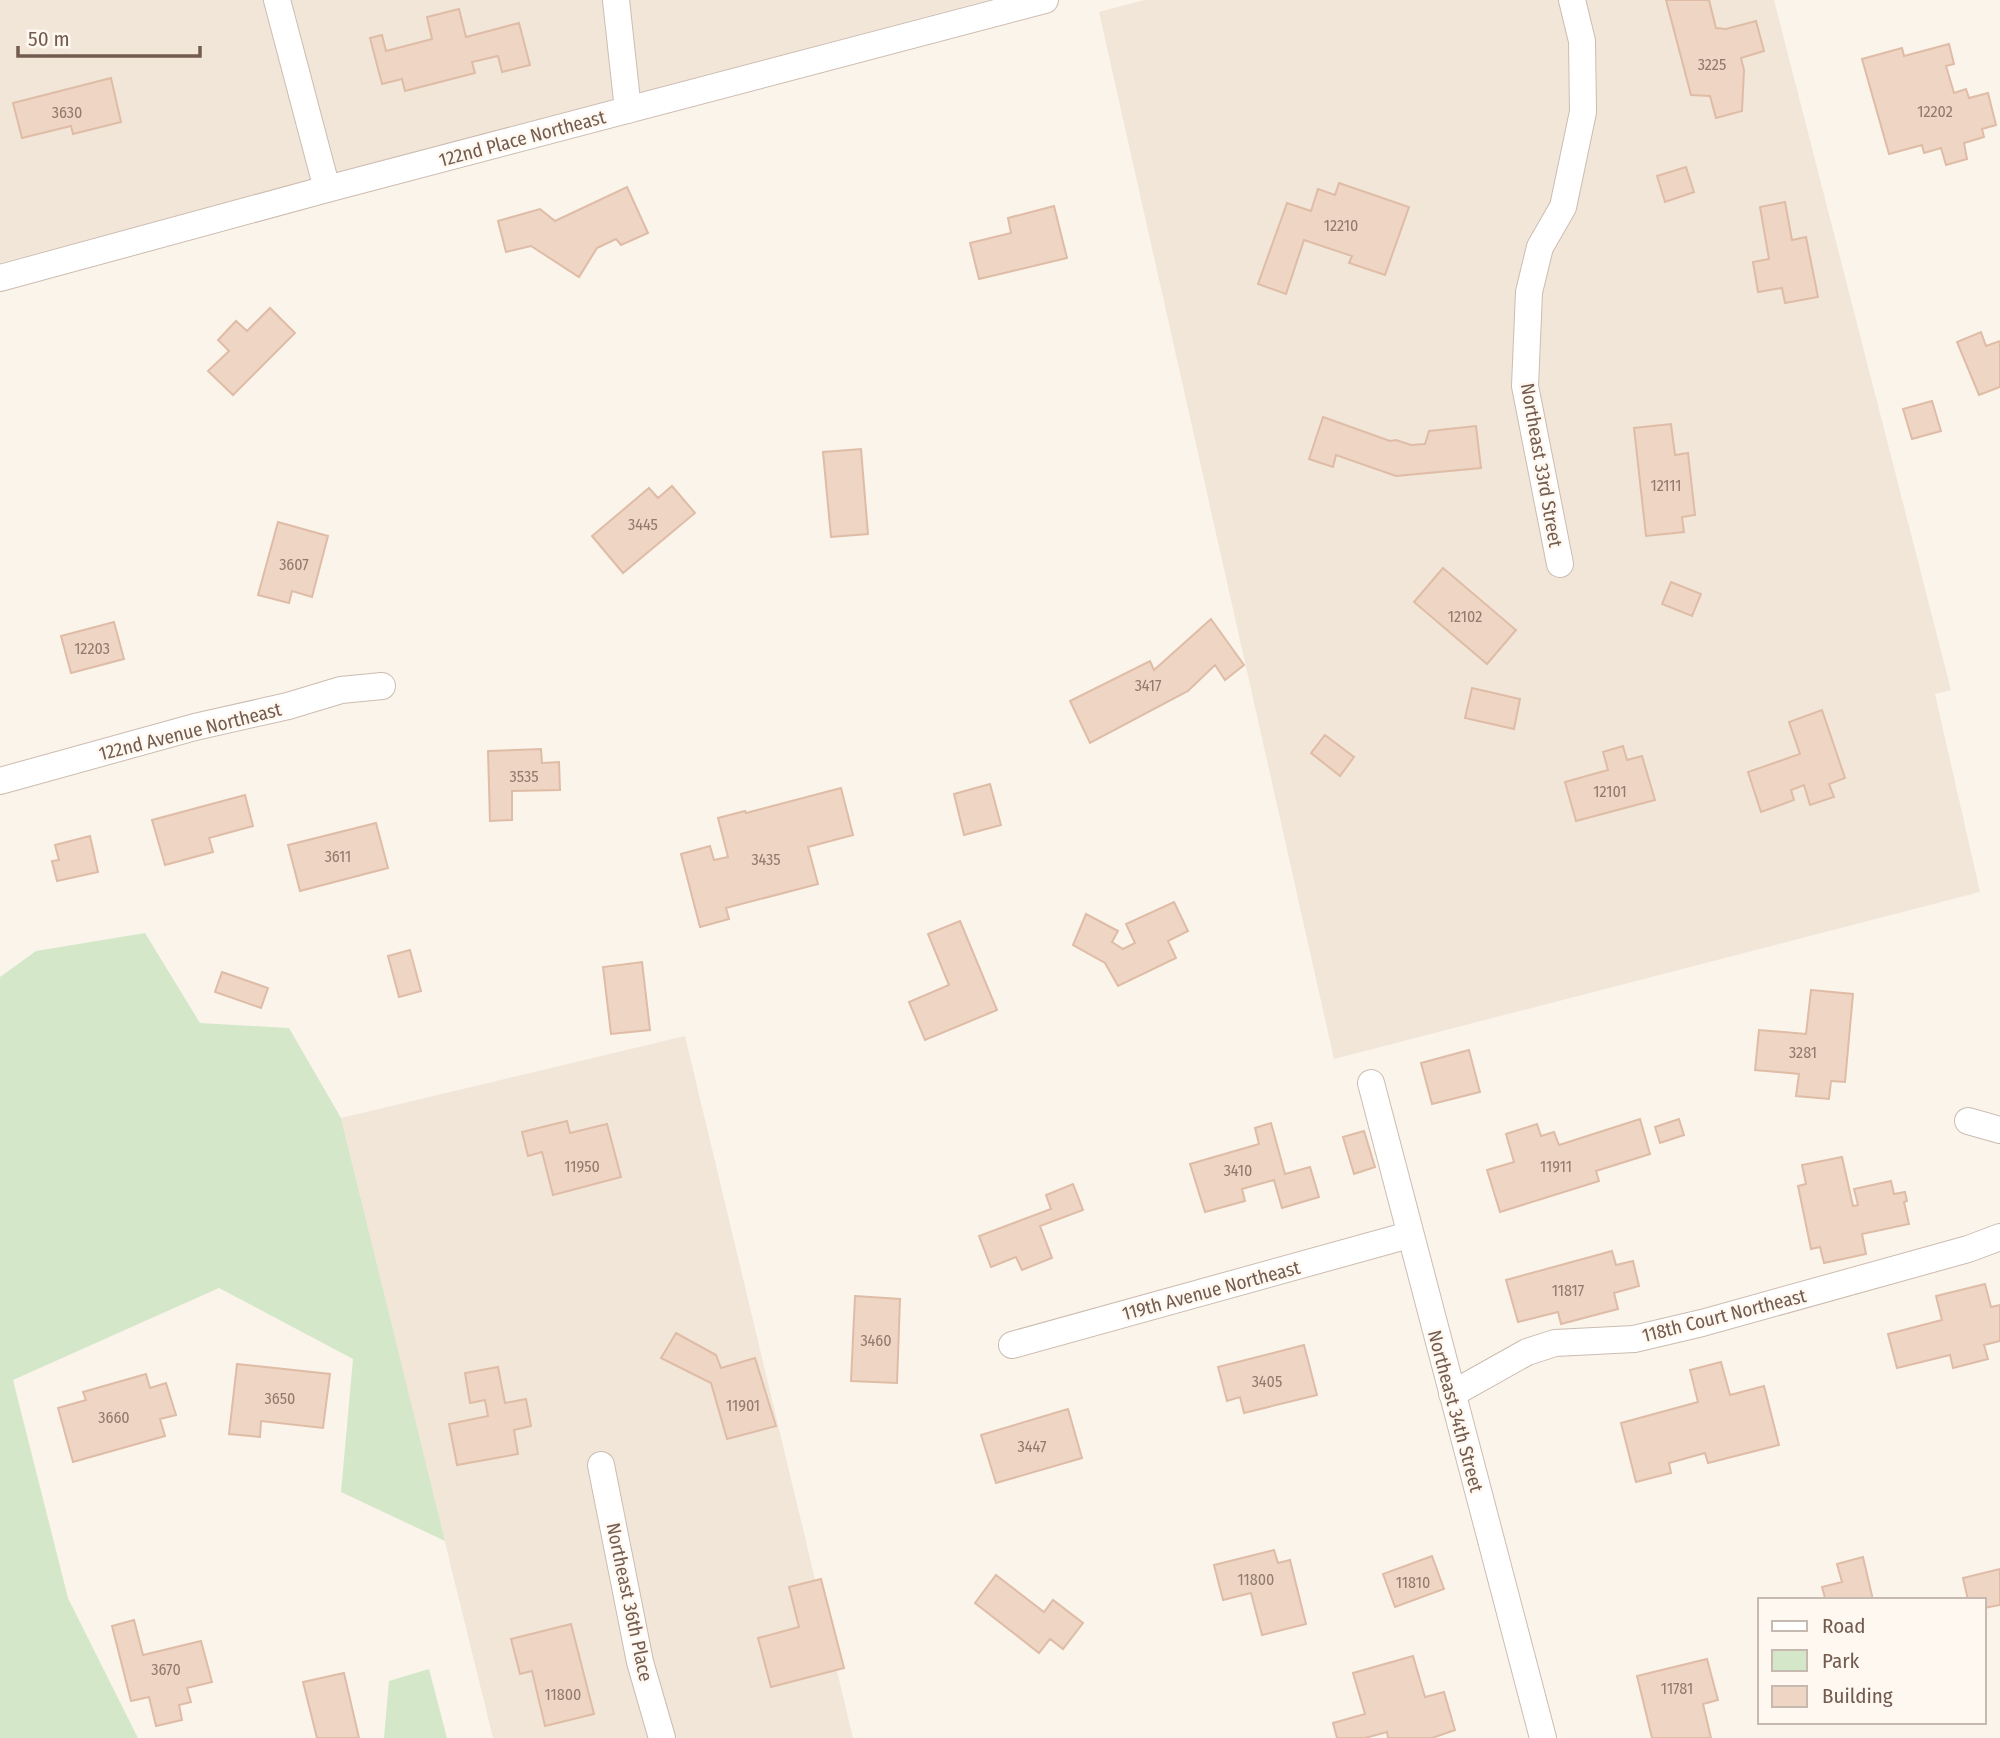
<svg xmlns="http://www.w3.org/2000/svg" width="2000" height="1738" viewBox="0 0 2000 1738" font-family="'Fira Sans Condensed',sans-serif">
  <rect width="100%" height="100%" fill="#fbf4ea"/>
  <path fill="#f2e6d9" d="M 0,0 L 988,0 L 0,263 Z
    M 1144,0 L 1774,0 L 1951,690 L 1935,694 L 1980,892 L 1334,1059 L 1099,12 Z
    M 685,1036 L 853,1738 L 493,1738 L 341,1118 Z"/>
  <path fill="#d5e7c9" d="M 145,933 L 200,1023 L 289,1028 L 341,1118 L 445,1541 L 341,1492 L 353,1359 L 219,1288 L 13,1380 L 68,1598 L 138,1738 L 0,1738 L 0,977 L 36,951 Z
    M 429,1669 L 447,1738 L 384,1738 L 389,1681 Z"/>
  <path fill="#eed5c4" stroke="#dfbca6" stroke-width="2" d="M 1666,0 L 1709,0 L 1716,28 L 1726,29 L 1756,21 L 1764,51 L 1741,58 L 1744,70 L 1742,111 L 1716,118 L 1710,96 L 1691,95 Z
    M 459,9 L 466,37 L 519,23 L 530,65 L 502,72 L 498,56 L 472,62 L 475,73 L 405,91 L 402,79 L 382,84 L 370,38 L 382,35 L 386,51 L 432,39 L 427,17 Z
    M 1949,44 L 1954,64 L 1946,66 L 1954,93 L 1966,89 L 1969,98 L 1988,93 L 1996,125 L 1982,129 L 1984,137 L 1964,143 L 1967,159 L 1946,165 L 1941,148 L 1924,153 L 1922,145 L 1889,154 L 1862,59 L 1902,48 L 1904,56 Z
    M 111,78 L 121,122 L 73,134 L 71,126 L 22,138 L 13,103 Z
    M 1686,167 L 1694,192 L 1665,202 L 1657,176 Z
    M 1339,183 L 1409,207 L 1385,275 L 1349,263 L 1352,256 L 1304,240 L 1286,294 L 1258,284 L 1287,203 L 1311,211 L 1318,189 L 1335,195 Z
    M 627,187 L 648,233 L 621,245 L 616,239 L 597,248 L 579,277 L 531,246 L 506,252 L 498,221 L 540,209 L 555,221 Z
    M 1785,202 L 1792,240 L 1806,237 L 1818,297 L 1785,303 L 1782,288 L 1758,292 L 1753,262 L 1769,259 L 1760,207 Z
    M 1054,206 L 1067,258 L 979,279 L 970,243 L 1011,233 L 1008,218 Z
    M 270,308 L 295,333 L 233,395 L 208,371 L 229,351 L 218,340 L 236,321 L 247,331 Z
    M 1981,332 L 1986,346 L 2000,341 L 2000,387 L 1979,395 L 1957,342 Z
    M 1932,401 L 1941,431 L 1912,439 L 1903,409 Z
    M 1323,417 L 1390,441 L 1396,440 L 1411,445 L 1425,444 L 1429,431 L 1476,426 L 1481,468 L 1396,476 L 1336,455 L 1333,467 L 1309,459 Z
    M 1671,424 L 1675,455 L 1688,453 L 1695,515 L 1682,517 L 1684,532 L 1646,536 L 1634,428 Z
    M 861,449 L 868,534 L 831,537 L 823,452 Z
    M 672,486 L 695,513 L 623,573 L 592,536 L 649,488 L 658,498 Z
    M 278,522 L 328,536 L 312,597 L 292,591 L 289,603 L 258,595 Z
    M 1443,568 L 1516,630 L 1487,664 L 1414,602 Z
    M 1671,582 L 1701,594 L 1692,616 L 1662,604 Z
    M 1211,619 L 1244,665 L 1225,680 L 1215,665 L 1188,691 L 1090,743 L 1070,701 L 1150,661 L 1154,670 Z
    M 114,622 L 124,659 L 71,673 L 61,636 Z
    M 1472,688 L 1520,699 L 1514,729 L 1465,718 Z
    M 1822,710 L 1845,778 L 1829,784 L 1834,797 L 1810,805 L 1804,785 L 1791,790 L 1794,800 L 1761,812 L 1748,772 L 1800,754 L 1789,722 Z
    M 1325,735 L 1354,757 L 1340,776 L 1311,753 Z
    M 1623,746 L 1627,760 L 1642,756 L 1655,800 L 1576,821 L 1565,782 L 1608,770 L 1603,752 Z
    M 541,749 L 542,763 L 559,762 L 560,790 L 512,791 L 512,820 L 490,821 L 488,751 Z
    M 990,784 L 1001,825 L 964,835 L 954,794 Z
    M 841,788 L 853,835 L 808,847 L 818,884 L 726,908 L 729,919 L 700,927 L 681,854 L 710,846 L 714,860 L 728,857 L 718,818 L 745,811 L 746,813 Z
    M 245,795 L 253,826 L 209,838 L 213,852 L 165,865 L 152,820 Z
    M 376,823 L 388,868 L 300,891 L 288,845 Z
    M 90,836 L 98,872 L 57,881 L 52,861 L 59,860 L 55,845 Z
    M 1174,902 L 1188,931 L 1168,941 L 1176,958 L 1118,986 L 1105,963 L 1073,945 L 1086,914 L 1118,931 L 1112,942 L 1123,949 L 1135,943 L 1126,924 Z
    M 960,921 L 997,1010 L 925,1040 L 909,1002 L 949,985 L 928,934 Z
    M 410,950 L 421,991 L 399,997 L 388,956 Z
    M 642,962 L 650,1030 L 611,1034 L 603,967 Z
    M 222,972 L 268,988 L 261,1008 L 215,992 Z
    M 1811,990 L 1853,994 L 1845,1082 L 1831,1081 L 1829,1099 L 1796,1096 L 1799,1074 L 1755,1070 L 1759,1030 L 1806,1034 Z
    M 1469,1050 L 1480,1092 L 1432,1104 L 1421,1063 Z
    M 1640,1119 L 1650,1154 L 1596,1171 L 1599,1181 L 1500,1212 L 1487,1170 L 1514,1162 L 1506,1134 L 1537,1124 L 1541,1136 L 1554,1132 L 1559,1145 Z
    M 1679,1119 L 1684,1135 L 1660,1143 L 1655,1127 Z
    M 567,1121 L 570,1133 L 607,1124 L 621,1177 L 553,1195 L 542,1152 L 528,1156 L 522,1132 Z
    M 1271,1123 L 1285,1174 L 1310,1167 L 1319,1197 L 1282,1208 L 1274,1180 L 1242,1189 L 1245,1201 L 1205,1212 L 1190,1164 L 1259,1144 L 1255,1128 Z
    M 1364,1131 L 1375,1167 L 1354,1174 L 1343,1137 Z
    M 1842,1157 L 1853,1206 L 1858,1205 L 1854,1189 L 1891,1181 L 1894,1194 L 1905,1192 L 1907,1201 L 1904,1202 L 1909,1224 L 1862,1234 L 1866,1254 L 1824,1263 L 1820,1247 L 1811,1249 L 1798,1186 L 1806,1184 L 1802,1165 Z
    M 1073,1184 L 1083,1210 L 1040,1226 L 1052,1258 L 1022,1270 L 1016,1257 L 991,1267 L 979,1236 L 1051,1209 L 1046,1195 Z
    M 1612,1251 L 1616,1265 L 1633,1261 L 1639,1286 L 1614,1293 L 1618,1309 L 1561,1324 L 1558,1312 L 1518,1322 L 1506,1280 Z
    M 1985,1284 L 1991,1307 L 2000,1305 L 2000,1341 L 1984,1345 L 1988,1359 L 1953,1368 L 1950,1355 L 1897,1368 L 1888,1334 L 1942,1320 L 1936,1296 Z
    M 855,1296 L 900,1299 L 897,1383 L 851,1381 Z
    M 676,1333 L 716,1355 L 721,1368 L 755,1358 L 776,1426 L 727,1439 L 711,1383 L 661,1358 Z
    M 1304,1345 L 1317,1395 L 1244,1413 L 1240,1397 L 1227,1401 L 1218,1367 Z
    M 1721,1362 L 1730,1395 L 1764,1386 L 1779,1445 L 1708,1463 L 1705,1453 L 1669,1463 L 1671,1473 L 1636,1482 L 1621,1423 L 1698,1402 L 1690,1370 Z
    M 237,1364 L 330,1374 L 323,1428 L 261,1421 L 260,1437 L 229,1434 Z
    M 498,1367 L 505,1403 L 526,1399 L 531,1426 L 514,1430 L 518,1454 L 457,1465 L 449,1424 L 488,1416 L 485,1400 L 470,1403 L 465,1373 Z
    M 146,1374 L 150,1388 L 166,1383 L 176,1415 L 160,1419 L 165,1436 L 73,1462 L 58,1408 L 86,1400 L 83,1392 Z
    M 1068,1409 L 1082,1458 L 996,1483 L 981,1435 Z
    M 1274,1550 L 1278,1563 L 1290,1560 L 1306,1624 L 1262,1635 L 1251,1593 L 1223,1600 L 1214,1565 Z
    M 1432,1556 L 1444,1589 L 1395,1607 L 1383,1574 Z
    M 1863,1557 L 1873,1600 L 1818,1600 L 1825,1598 L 1822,1587 L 1842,1582 L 1837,1564 Z
    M 2000,1569 L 2000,1605 L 1984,1608 L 1984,1600 L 1968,1600 L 1963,1578 Z
    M 996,1575 L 1044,1612 L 1053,1600 L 1083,1623 L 1063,1649 L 1050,1639 L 1039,1653 L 975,1603 Z
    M 821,1579 L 844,1668 L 771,1687 L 758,1638 L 799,1627 L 789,1587 Z
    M 134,1620 L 143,1655 L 201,1641 L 212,1682 L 187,1688 L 191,1702 L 179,1705 L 182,1720 L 156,1726 L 149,1697 L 131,1701 L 112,1626 Z
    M 571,1624 L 594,1714 L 545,1726 L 532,1671 L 520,1674 L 511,1639 Z
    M 1413,1656 L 1425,1697 L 1444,1692 L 1455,1730 L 1432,1738 L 1388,1738 L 1387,1732 L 1365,1738 L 1337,1738 L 1333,1723 L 1365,1714 L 1353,1673 Z
    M 1707,1659 L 1718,1700 L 1703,1704 L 1711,1738 L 1652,1738 L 1637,1676 Z
    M 344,1673 L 359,1738 L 317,1738 L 303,1682 Z"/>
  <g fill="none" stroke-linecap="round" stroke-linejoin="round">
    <g stroke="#ccbcb0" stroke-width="28">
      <path id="street" d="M 277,0 L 327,189
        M 616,0 L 628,110
        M 0,278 L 327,189 L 1045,0
        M 1560,564 L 1525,386 L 1529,292 L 1540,247 L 1563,207 L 1583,112 L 1582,41 L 1572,0
        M 0,781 L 195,727 L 288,706 L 341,690 L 382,686
        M 1371,1083 L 1543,1738
        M 1968,1121 L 2000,1130
        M 1012,1345 L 1409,1235
        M 1452,1394 L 1527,1352 L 1555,1343 L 1634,1339 L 1702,1323 L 1968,1249 L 2000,1237
        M 601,1465 L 640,1662 L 662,1738"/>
    </g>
    <use href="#street" stroke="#fff" stroke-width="26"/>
  </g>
  <g text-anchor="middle" stroke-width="5" stroke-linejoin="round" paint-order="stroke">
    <g font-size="16" fill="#927a6c">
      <text x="1712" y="70">3225</text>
      <text x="1935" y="117">12202</text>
      <text x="67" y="118">3630</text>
      <text x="1341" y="231">12210</text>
      <text x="1666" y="491">12111</text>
      <text x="643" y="530">3445</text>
      <text x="294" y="570">3607</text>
      <text x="1465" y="622">12102</text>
      <text x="92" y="654">12203</text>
      <text x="1148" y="691">3417</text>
      <text x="524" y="782">3535</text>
      <text x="1610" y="797">12101</text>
      <text x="338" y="862">3611</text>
      <text x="766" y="865">3435</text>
      <text x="1803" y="1058">3281</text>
      <text x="582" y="1172">11950</text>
      <text x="1556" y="1172">11911</text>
      <text x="1238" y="1176">3410</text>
      <text x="1568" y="1296">11817</text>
      <text x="876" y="1346">3460</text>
      <text x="1267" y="1387">3405</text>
      <text x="280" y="1404">3650</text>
      <text x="743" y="1411">11901</text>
      <text x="114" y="1423">3660</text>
      <text x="1032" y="1452">3447</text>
      <text x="1256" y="1585">11800</text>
      <text x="1413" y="1588">11810</text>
      <text x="166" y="1675">3670</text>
      <text x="1677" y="1694">11781</text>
      <text x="563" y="1700">11800</text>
    </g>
    <g font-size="19" fill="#735c4f" stroke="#fef8f0">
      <text transform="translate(522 138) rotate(-15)" y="7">122nd Place Northeast</text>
      <text transform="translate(1542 465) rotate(80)" y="7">Northeast 33rd Street</text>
      <text transform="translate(190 731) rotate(-14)" y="7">122nd Avenue Northeast</text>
      <text transform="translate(1211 1290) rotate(-15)" y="7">119th Avenue Northeast</text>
      <text transform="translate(1724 1315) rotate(-14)" y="7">118th Court Northeast</text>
      <text transform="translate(1456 1411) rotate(75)" y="7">Northeast 34th Street</text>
      <text transform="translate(630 1602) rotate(78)" y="7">Northeast 36th Place</text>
    </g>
  </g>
  <rect x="1758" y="1598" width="228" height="126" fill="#fef8f0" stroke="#c6bab0" stroke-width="2"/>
  <rect x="1772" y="1621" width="35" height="10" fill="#ffffff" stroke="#c6bab0" stroke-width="2"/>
  <text x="1822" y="1633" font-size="21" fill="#735c4f">Road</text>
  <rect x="1772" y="1650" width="35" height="21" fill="#d5e7c9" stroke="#c6bab0" stroke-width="2"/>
  <text x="1822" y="1668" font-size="21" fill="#735c4f">Park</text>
  <rect x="1772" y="1686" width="35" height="21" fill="#eed5c4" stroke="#c6bab0" stroke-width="2"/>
  <text x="1822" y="1703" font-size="21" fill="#735c4f">Building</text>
  <path d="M18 46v10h182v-10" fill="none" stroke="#735c4f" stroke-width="3.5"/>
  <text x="28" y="46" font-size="21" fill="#735c4f" stroke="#fef8f0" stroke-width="5" paint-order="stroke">50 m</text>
</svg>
